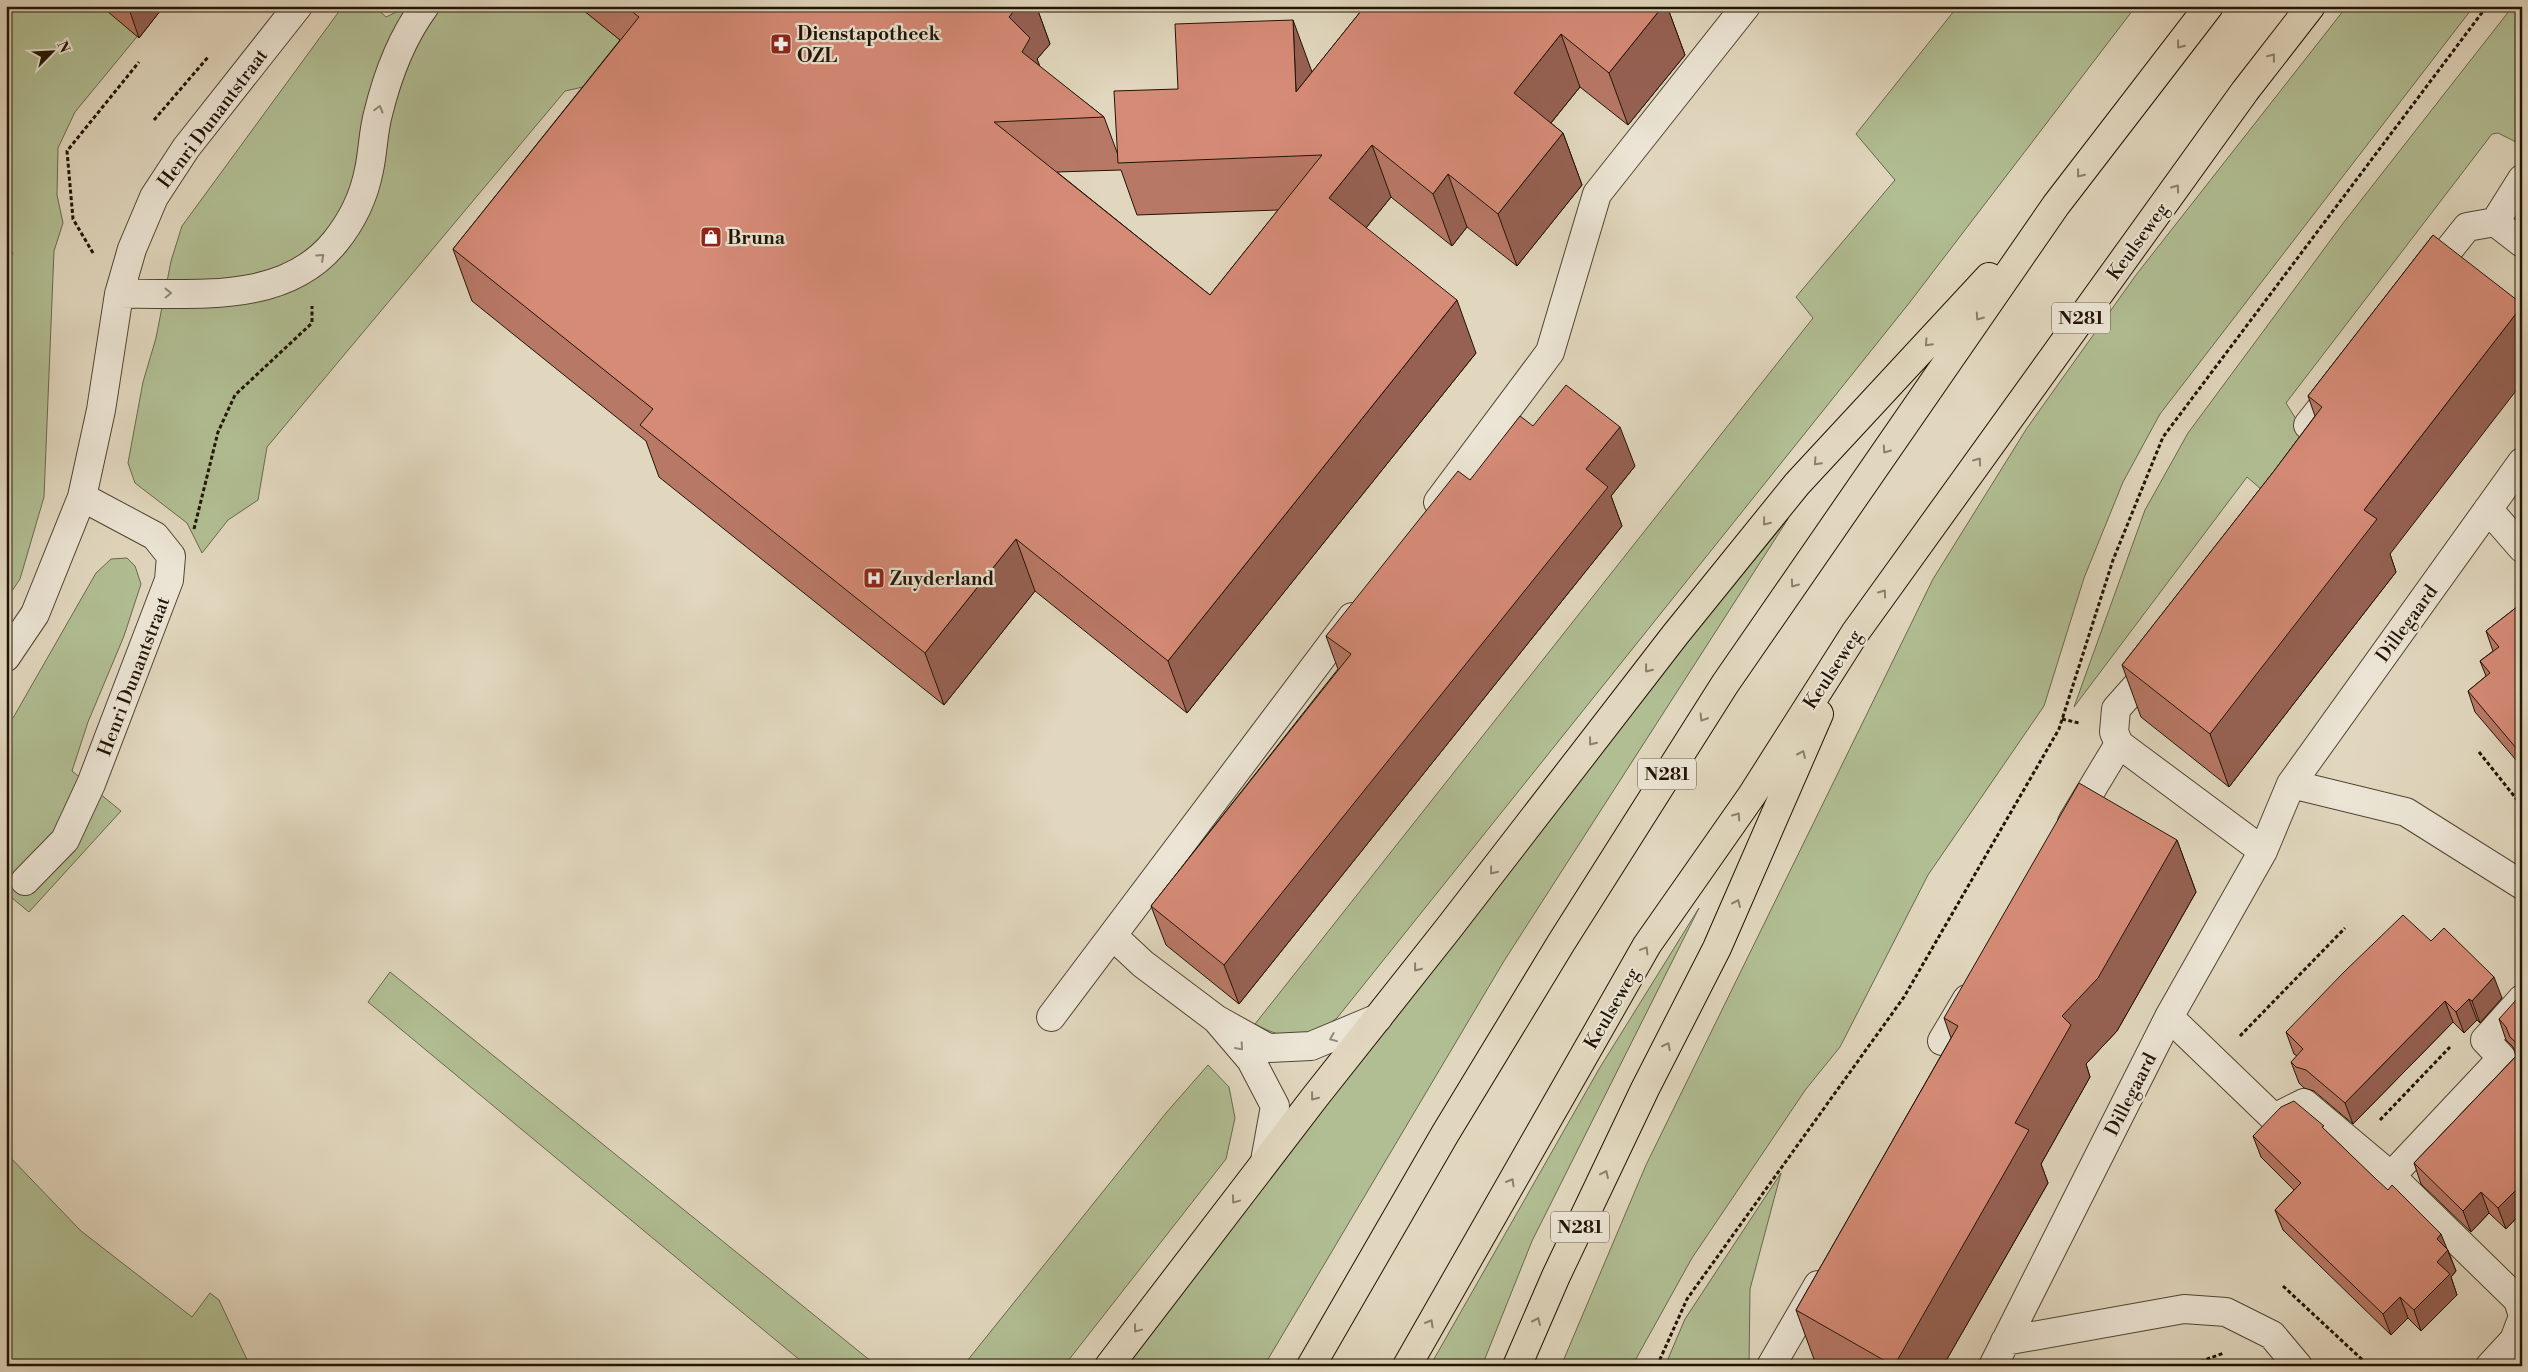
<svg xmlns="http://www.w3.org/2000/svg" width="2528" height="1372" viewBox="0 0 2528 1372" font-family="'Libre Bodoni',serif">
  <rect width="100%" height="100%" fill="#e1d7be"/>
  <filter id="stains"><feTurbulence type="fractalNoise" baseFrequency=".004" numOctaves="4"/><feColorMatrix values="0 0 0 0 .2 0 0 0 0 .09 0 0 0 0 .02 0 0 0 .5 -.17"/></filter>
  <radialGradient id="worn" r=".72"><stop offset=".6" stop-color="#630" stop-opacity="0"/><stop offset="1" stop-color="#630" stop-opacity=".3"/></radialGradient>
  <path fill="#b1be93" stroke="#69694c" d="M 6,6 L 107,6 L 140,33 L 75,112 L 58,148 L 57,195 L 63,223 L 54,251 L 44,497 L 20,579 L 6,600 Z
    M 343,6 L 374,6 L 386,17 L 409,6 L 578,6 L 640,56 L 619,79 L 565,91 L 267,447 L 258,500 L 228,520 L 202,553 L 187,523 L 135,483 L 128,463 L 143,382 L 156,338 L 171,261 L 182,226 Z
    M 1958,6 L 2136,6 L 1910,302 L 1337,1018 C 1307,1040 1288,1042 1255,1024 L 1813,318 L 1796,297 L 1895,180 L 1856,134 Z
    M 2347,6 L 2474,6 L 2160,414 L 2123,482 L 2084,578 L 2044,706 L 1928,875 L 1840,1047 L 1806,1089 L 1692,1258 L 1632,1366 L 1561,1366 L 1646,1165 L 1933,579 L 2027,428 L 2136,275 Z
    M 2513,6 L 2522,6 L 2522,145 L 2498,133 L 2492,134 L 2286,403 L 2299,424 L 2306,427 L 2283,508 L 2247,477 L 2074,707 L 2145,510 L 2188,433 L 2344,222 Z
    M 1788,519 L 1504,961 L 1264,1366 L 1125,1366 L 1623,719 Z
    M 127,558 L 135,566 L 141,584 L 124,636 L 88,722 L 72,771 L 121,811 L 29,912 L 6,893 L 6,725 L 13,718 L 96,573 L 111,559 Z
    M 1699,908 L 1532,1241 L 1482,1366 L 1430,1366 L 1599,1069 Z
    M 390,972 L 877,1366 L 807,1366 L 368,1002 Z
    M 1208,1065 L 1229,1087 L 1235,1118 L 1226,1159 L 1064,1366 L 963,1366 L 1166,1113 Z
    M 6,1153 L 81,1231 L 192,1317 L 210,1293 L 219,1300 L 250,1366 L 17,1366 L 6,1353 Z
    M 1781,1173 L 1750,1289 L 1749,1366 L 1665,1366 L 1685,1319 Z"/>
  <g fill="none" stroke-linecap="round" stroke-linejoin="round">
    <g stroke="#514532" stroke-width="30">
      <path id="minor" d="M 2495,222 L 2522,243
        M 2427,277 L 2467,227 L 2495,222 L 2522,179
        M 119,294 C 193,292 283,306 335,242 C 352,221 364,196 369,170 C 373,152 373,132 378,114 C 387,77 402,37 425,6
        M 2308,425 L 2334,392
        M 1438,502 L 1550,352 L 1597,194 L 1746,6
        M 2488,509 L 2522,548
        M 6,657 L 35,614 L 82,497 L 101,410 L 119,294 L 132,249 L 154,197 L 186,148 L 298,6
        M 2156,664 L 2116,709 L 2114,732 L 2119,744 L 2263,851
        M 2291,784 L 2406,812 L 2522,885
        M 2072,822 L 2119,744
        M 25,881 L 65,840 L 91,784 L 169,580 L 171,556 L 155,536 L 82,497
        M 1113,936 L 1143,964 L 1216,1019
        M 1051,1017 L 1352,617
        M 2169,1017 L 2274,1118 L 2304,1103 L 2391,1176 L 2518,1300 L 2522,1313
        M 1942,1041 L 1967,999
        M 1265,1161 L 1275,1106 L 1251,1060 L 1216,1019 L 1268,1048 L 1311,1046 L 1378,1018
        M 2391,1176 L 2502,1058 L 2485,1040 L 2522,999
        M 2005,1341 L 2184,1309 L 2226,1312 L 2272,1335 L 2298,1366
        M 1771,1366 L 1818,1285
        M 1993,1366 L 2169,1017 L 2263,851 L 2291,784 L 2522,462
        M 2490,1366 L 2514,1340 L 2522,1319"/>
    </g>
    <g stroke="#211404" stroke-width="30">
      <path id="highway" d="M 1109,1366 L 1315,1097 L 1448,929 L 1675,635 L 1797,484 L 1989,277
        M 1311,1366 L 1445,1134 L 1561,943 L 1725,684 L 2056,205 L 2209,6
        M 1407,1366 L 1647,945 L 1752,795 L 1855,633 L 2245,91 L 2311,6
        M 1517,1366 L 1556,1276 L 1645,1089 L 1717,948 L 1819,714"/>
    </g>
    <path stroke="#211404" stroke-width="3" stroke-dasharray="4 2.5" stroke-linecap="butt" d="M 154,120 L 209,56
      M 93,253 L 73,219 L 67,151 L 139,62
      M 6,254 L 13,253
      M 194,529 L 218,432 L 235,395 L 312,323 L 312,306
      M 2062,719 L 2079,723
      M 2479,752 L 2522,806
      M 2240,1036 L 2345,928
      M 2380,1120 L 2450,1047
      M 2283,1286 L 2369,1366
      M 1657,1366 L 1687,1299 L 1904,997 L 2059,729 L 2113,560 L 2163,437 L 2487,6
      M 2188,1366 L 2224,1353"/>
    <use href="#minor" stroke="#ece5d5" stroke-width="28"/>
    <use href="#highway" stroke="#e1d7be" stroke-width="28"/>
  </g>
  <path fill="#b87866" stroke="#211404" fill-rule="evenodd" d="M 101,6 L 164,6 L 139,38 Z
    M 578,6 L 1039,6 L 1037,8 L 1050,44 L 1037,59 L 1040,67 L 1104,117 L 1118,155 L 1178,89 L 1312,72 L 1365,6 L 1667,6 L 1685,55 L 1628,125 L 1580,87 L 1551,123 L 1563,133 L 1582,185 L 1517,266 L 1467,227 L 1452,246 L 1391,197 L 1366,228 L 1476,353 L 1187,713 L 1035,591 L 944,705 L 659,477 L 646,441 L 472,301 L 453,249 L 620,40 ZM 1121,170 L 1137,215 L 1278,210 L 1210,295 L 1057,172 Z
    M 2433,235 L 2390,554 L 2396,572 L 2229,787 L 2141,717 L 2122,665 L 2274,471 L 2315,416 L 2308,396 Z
    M 1533,426 L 1635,466 L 1611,496 L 1622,526 L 1239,1004 L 1166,945 L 1151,906 L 1338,669 L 1326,636 L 1470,480 Z
    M 2522,603 L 2522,767 L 2475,712 L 2468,691 L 2486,676 L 2480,661 L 2493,651 L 2486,631 Z
    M 2177,840 L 2196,892 L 2117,1031 L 2086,1064 L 2090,1077 L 2041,1164 L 2048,1183 L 1943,1366 L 1821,1366 L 1815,1362 L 1796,1310 L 1951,1038 L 1944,1018 Z
    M 2431,941 L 2502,998 L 2480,1023 L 2477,1020 L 2464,1033 L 2453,1022 L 2353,1124 L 2314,1091 L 2304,1088 L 2299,1083 L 2291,1062 L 2297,1056 L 2294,1054 L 2286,1032 Z
    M 2522,1004 L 2522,1212 L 2506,1229 L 2489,1213 L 2471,1232 L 2421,1184 L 2414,1163 L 2516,1056 L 2513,1047 L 2506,1040 L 2499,1019 Z
    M 2325,1130 L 2448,1250 L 2456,1271 L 2451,1277 L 2457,1295 L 2421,1331 L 2408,1318 L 2391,1335 L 2283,1230 L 2275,1210 L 2294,1190 L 2261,1157 L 2253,1136 Z"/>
  <path fill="#966153" stroke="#211404" d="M 128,6 L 164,6 L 139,38 Z
    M 1018,6 L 1039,6 L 1037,8 L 1050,44 L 1037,59 L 1049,90 L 1041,104 L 1009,17 Z
    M 1663,6 L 1667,6 L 1685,55 L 1628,125 L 1609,73 Z
    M 1293,20 L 1312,72 L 1296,92 Z
    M 1561,34 L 1580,87 L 1533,145 L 1514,93 Z
    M 1563,133 L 1582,185 L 1517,266 L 1498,214 Z
    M 1372,145 L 1391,197 L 1348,250 L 1329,198 Z
    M 1448,174 L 1467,227 L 1452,246 L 1433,194 Z
    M 1457,300 L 1476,353 L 1187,713 L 1168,661 Z
    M 2522,306 L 2522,383 L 2390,554 L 2396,572 L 2229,787 L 2210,734 L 2364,510 Z
    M 1620,427 L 1635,466 L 1611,496 L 1622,526 L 1239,1004 L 1224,965 L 1586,469 Z
    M 1016,539 L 1035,591 L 944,705 L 925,653 Z
    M 2177,840 L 2196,892 L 2117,1031 L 2086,1064 L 2090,1077 L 2041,1164 L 2048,1183 L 1943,1366 L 1894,1366 L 2015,1123 L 2062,1016 Z
    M 2494,977 L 2502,998 L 2480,1023 L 2472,1001 Z
    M 2469,999 L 2477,1020 L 2464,1033 L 2456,1012 Z
    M 2445,1001 L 2453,1022 L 2353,1124 L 2345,1103 Z
    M 2522,1184 L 2522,1212 L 2506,1229 L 2498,1208 Z
    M 2481,1192 L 2489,1213 L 2471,1232 L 2463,1211 Z
    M 2441,1234 L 2456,1271 L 2451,1277 L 2457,1295 L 2421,1331 L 2414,1310 L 2437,1262 L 2437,1239 Z
    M 2400,1297 L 2408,1318 L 2391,1335 L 2383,1314 Z"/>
  <path fill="#d68b77" stroke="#211404" d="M 625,6 L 1018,6 L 1009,17 L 1030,38 L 1022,52 L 1104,117 L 994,122 L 1210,295 L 1322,155 L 1118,163 L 1114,91 L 1178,89 L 1175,24 L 1293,20 L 1296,92 L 1365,6 L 1663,6 L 1609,73 L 1561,34 L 1514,93 L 1563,133 L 1498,214 L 1448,174 L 1433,194 L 1372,145 L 1329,198 L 1457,300 L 1168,661 L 1016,539 L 925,653 L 640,425 L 653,409 L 453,249 L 639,17 Z
    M 2433,235 L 2522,304 L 2522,306 L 2364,510 L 2377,519 L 2210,734 L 2122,665 L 2274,471 L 2322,407 L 2308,396 Z
    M 1566,385 L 1620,427 L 1586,469 L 1608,487 L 1224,965 L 1151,906 L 1351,654 L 1326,636 L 1458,471 L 1470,480 L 1520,416 L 1533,426 Z
    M 2522,603 L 2522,755 L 2468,691 L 2490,673 L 2480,661 L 2499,647 L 2486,631 Z
    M 2079,783 L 2177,840 L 2098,978 L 2062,1016 L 2071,1025 L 2015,1123 L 2029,1130 L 1894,1366 L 1796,1310 L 1958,1026 L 1944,1018 Z
    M 2403,915 L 2431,941 L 2444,928 L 2494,977 L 2472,1001 L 2469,999 L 2456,1012 L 2445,1001 L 2345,1103 L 2306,1070 L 2296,1067 L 2291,1062 L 2303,1049 L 2286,1032 L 2344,972 Z
    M 2517,999 L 2522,1004 L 2522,1048 L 2510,1037 L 2506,1027 L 2499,1019 Z
    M 2522,1050 L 2522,1184 L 2498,1208 L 2481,1192 L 2463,1211 L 2414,1163 Z
    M 2294,1101 L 2324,1126 L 2322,1127 L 2377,1180 L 2388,1190 L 2392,1185 L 2441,1234 L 2437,1239 L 2448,1250 L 2437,1262 L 2450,1274 L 2414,1310 L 2400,1297 L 2383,1314 L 2275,1210 L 2301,1183 L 2253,1136 L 2281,1107 Z"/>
  <defs><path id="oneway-chevron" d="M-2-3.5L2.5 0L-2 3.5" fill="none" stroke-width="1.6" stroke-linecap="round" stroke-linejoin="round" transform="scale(1.25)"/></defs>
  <g stroke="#8b7f6a">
    <use href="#oneway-chevron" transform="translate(2180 45) rotate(128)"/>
    <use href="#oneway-chevron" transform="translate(2272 57) rotate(-52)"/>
    <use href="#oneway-chevron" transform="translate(2080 174) rotate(128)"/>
    <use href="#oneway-chevron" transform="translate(2176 188) rotate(-54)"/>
    <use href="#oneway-chevron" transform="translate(1979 317) rotate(125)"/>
    <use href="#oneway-chevron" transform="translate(1928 343) rotate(133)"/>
    <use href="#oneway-chevron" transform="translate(1886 450) rotate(125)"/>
    <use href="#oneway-chevron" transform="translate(1978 461) rotate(-54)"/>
    <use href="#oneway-chevron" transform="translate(1817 462) rotate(133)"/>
    <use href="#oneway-chevron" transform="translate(1766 522) rotate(129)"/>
    <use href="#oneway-chevron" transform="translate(1794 584) rotate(125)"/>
    <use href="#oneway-chevron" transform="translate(1883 593) rotate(-54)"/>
    <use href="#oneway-chevron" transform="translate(1648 669) rotate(128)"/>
    <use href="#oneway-chevron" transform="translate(1703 718) rotate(122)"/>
    <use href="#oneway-chevron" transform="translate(1592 742) rotate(128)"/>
    <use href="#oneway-chevron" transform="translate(1802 754) rotate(-66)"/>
    <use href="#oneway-chevron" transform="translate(1737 816) rotate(-55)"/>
    <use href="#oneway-chevron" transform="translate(1493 871) rotate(128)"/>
    <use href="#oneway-chevron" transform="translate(1737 903) rotate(-66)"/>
    <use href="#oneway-chevron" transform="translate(1645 950) rotate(-59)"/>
    <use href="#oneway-chevron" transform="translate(1417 968) rotate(128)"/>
    <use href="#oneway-chevron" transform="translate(1667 1046) rotate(-63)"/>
    <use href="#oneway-chevron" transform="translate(1314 1097) rotate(128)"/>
    <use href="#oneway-chevron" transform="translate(1605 1174) rotate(-65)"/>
    <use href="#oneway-chevron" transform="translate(1511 1182) rotate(-60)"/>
    <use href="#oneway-chevron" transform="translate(1235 1200) rotate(127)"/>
    <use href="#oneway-chevron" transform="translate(1537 1321) rotate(-66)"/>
    <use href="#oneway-chevron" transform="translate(1430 1323) rotate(-60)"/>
    <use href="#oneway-chevron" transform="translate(1137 1329) rotate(127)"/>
  </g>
  <g stroke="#918777">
    <use href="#oneway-chevron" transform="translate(379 109) rotate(-74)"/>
    <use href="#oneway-chevron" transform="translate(321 257) rotate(-42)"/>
    <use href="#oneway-chevron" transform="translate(168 293) rotate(-1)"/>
    <use href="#oneway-chevron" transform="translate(1333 1038) rotate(158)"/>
    <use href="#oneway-chevron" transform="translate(1240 1047) rotate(49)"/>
  </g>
  <defs>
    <g id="pharmacy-square" transform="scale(1.125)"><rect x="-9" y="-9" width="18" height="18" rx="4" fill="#8f2418" stroke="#ece5d5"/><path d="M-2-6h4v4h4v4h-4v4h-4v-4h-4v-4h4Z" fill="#fff"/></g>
    <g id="shop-square" transform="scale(1.125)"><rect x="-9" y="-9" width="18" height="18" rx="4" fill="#8f2418" stroke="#ece5d5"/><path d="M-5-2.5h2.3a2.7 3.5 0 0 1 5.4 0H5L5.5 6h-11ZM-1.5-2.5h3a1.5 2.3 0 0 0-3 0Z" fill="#fff"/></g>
    <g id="hospital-square" transform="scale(1.125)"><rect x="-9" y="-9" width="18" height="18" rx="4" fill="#8f2418" stroke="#ece5d5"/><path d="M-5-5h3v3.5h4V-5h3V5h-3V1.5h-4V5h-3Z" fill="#fff"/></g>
  </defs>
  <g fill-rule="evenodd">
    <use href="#pharmacy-square" x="781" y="44"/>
    <use href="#shop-square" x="711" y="237"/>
    <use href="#hospital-square" x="874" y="578"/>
  </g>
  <g text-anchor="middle" stroke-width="4.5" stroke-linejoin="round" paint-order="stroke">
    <g fill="#ece5d5" stroke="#5e5343" stroke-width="1">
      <rect x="2052" y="302.5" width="58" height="31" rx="4"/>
      <rect x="1638" y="758.5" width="58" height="31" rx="4"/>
      <rect x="1551" y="1211.5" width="58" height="31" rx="4"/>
    </g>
    <g font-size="18" font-weight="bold" fill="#211404">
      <text x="2081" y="324">N281</text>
      <text x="1667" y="780">N281</text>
      <text x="1580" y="1233">N281</text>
    </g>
    <g font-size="19" font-weight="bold" fill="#211404" stroke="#ece5d5" text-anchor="start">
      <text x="797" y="40">Dienstapotheek<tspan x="797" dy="22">OZL</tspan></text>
      <text x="727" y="244">Bruna</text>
      <text x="890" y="585">Zuyderland</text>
    </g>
    <g font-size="19" fill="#211404" stroke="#ece5d5">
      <text transform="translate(212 118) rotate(-53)" y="7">Henri Dunantstraat</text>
      <text transform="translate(2137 241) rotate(-54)" y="7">Keulseweg</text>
      <text transform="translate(2406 623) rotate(-54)" y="7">Dillegaard</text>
      <text transform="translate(1832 669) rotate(-57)" y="7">Keulseweg</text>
      <text transform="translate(133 676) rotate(-69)" y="7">Henri Dunantstraat</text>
      <text transform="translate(1611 1008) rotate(-60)" y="7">Keulseweg</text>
      <text transform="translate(2130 1094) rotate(-63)" y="7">Dillegaard</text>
    </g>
  </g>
  <rect width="2528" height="1372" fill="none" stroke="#e1d7be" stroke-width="25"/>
  <rect x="8" y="8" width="2513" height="1357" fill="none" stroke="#211404" stroke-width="2.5"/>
  <rect x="12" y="12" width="2503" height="1347" fill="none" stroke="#211404"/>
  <g transform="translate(52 52) rotate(66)" stroke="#ece5d5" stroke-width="4" paint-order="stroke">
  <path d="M0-4L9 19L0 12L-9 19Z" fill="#211404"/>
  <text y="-8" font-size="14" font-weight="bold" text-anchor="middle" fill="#211404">N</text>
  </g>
  <rect width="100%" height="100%" filter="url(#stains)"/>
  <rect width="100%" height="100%" fill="url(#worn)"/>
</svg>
